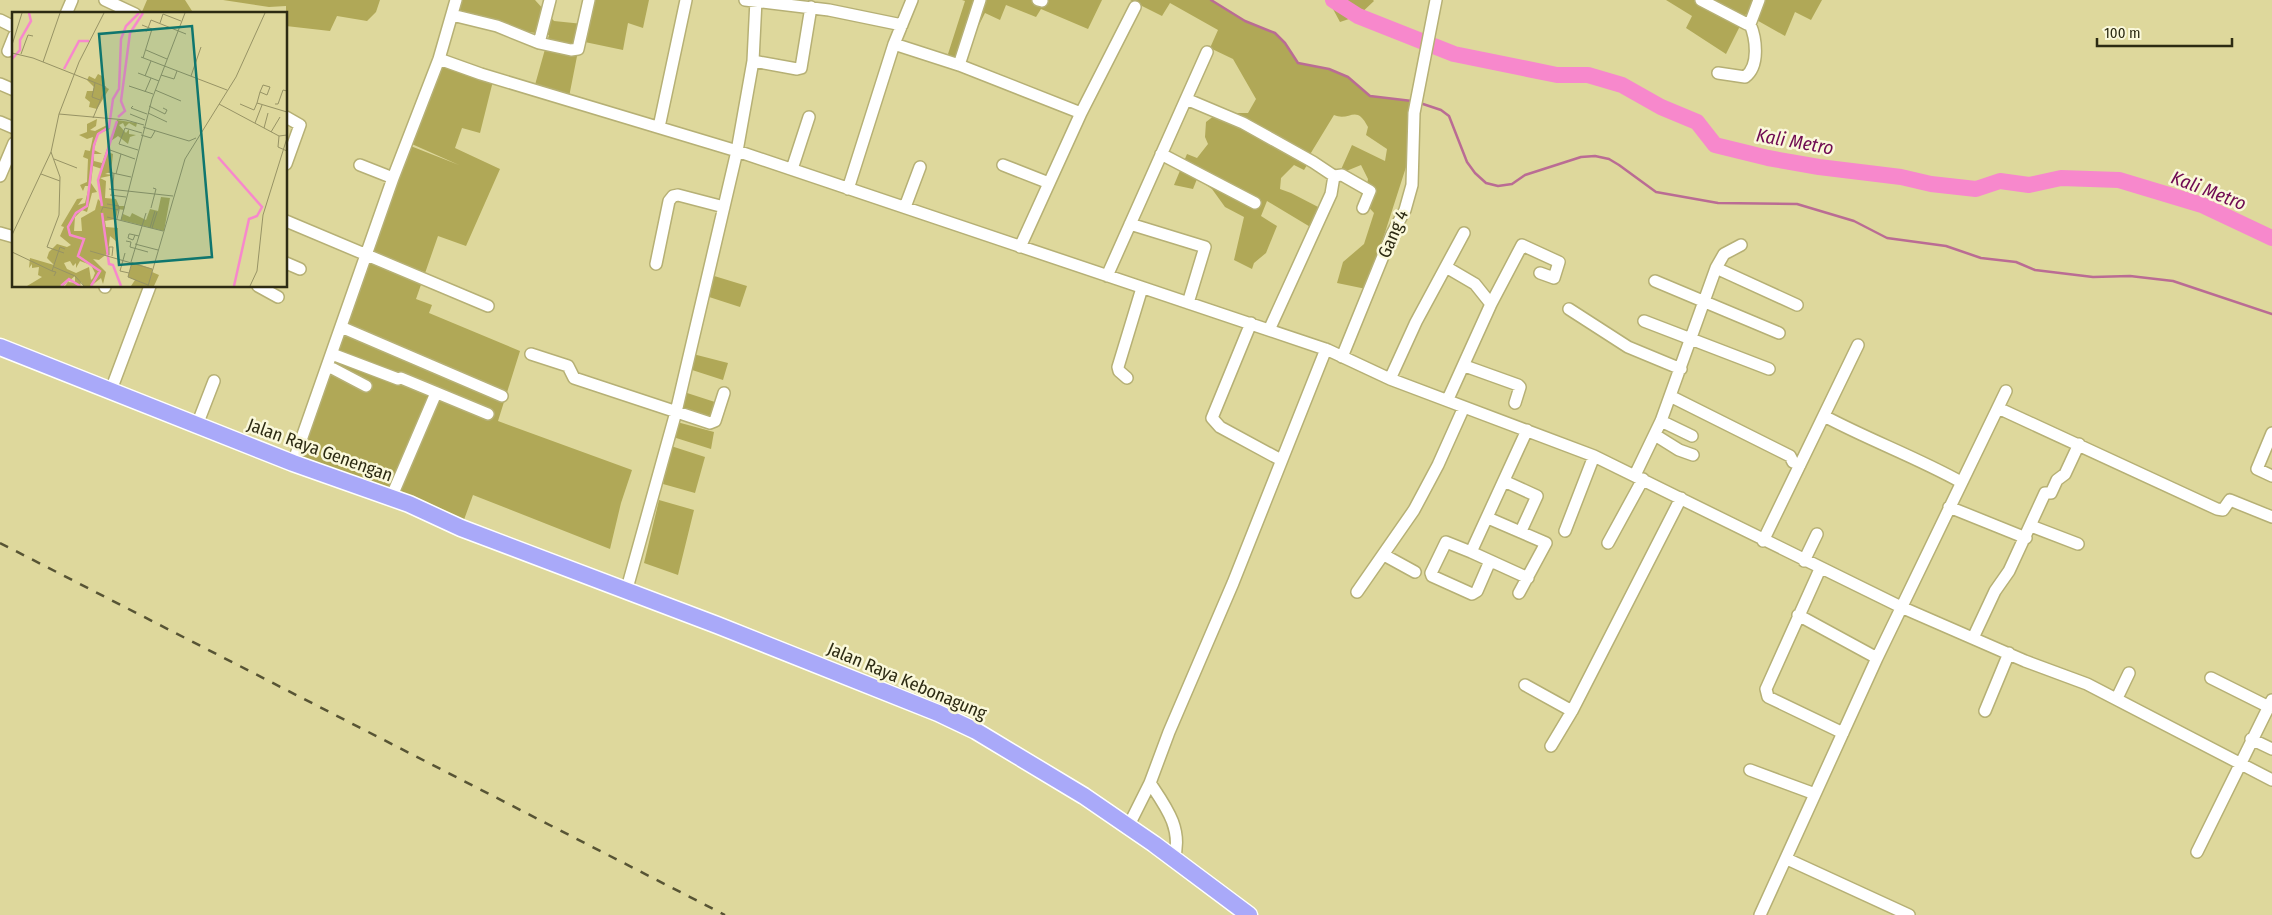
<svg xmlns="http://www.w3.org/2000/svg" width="2272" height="915" viewBox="0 0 2272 915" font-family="'Fira Sans Condensed',sans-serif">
  <rect width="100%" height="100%" fill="#ded89c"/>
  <path fill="#b0a857" d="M 147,0 L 185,0 L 194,14 L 141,14 Z
    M 223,0 L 380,0 L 376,12 L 367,21 L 337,16 L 330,31 L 286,26 L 286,6 L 269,7 Z
    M 453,0 L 535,0 L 554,21 L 583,24 L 586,0 L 649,0 L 643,28 L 628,23 L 623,50 L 580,41 L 568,102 L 533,92 L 549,35 L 522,31 L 450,11 Z
    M 962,0 L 1102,0 L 1088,29 L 1041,9 L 1036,17 L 1006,5 L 1000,20 L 985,13 L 959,65 L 948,54 L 965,1 Z
    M 1130,0 L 1211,0 L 1245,21 L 1275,33 L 1285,43 L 1298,63 L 1329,69 L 1348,77 L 1370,96 L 1416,102 L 1407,164 L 1381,245 L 1371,290 L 1337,283 L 1343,262 L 1364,244 L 1374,213 L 1364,202 L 1368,179 L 1361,165 L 1339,174 L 1352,145 L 1385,161 L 1387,149 L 1366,135 L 1368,127 C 1356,103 1350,122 1334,115 L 1306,161 L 1310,160 L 1304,170 L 1294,165 L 1281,178 L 1280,189 L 1291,193 L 1322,209 L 1312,228 L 1267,201 L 1261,216 L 1277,226 L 1266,253 L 1254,263 L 1252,269 L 1234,260 L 1244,217 L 1225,207 L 1212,189 L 1197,179 L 1193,189 L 1174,185 L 1187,154 L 1197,158 L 1208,144 L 1205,137 L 1206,122 L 1223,109 L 1232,113 L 1248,113 L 1256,99 L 1233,59 L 1210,48 L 1218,30 L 1170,3 L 1162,16 Z
    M 1325,0 L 1373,0 L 1374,1 L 1358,16 L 1340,22 L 1333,9 Z
    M 1666,0 L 1822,0 L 1811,20 L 1795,12 L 1785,36 L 1746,14 L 1726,54 L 1686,28 L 1692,16 Z
    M 435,59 L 494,77 L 480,133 L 462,128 L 455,148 L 500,169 L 466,246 L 438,236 L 416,299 L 432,305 L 429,313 L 520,351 L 498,421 L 632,470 L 621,503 L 610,549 L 473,495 L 461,528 L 293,463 L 344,326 L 403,143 L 459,165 L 405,141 Z
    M 711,275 L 747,286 L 740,307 L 706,296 Z
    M 693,354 L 728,363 L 723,380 L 689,369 Z
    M 684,392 L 718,403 L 715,419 L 680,410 Z
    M 677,422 L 714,432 L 711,449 L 673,437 Z
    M 671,446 L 705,457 L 695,493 L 663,484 Z
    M 659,500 L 694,510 L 678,575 L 644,563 Z"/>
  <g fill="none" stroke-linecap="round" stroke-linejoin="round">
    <path stroke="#ba6c94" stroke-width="2.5" d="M 1211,0 L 1245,21 L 1275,33 L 1285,43 L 1298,63 L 1329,69 L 1348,77 L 1370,96 L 1412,101
      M 1420,103 L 1441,110 L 1449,116 L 1467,162 L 1475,173 L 1486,183 L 1498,186 L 1512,184 L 1525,175 L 1581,157 L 1595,156 L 1609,159 L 1619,165 L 1656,192 L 1718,203 L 1797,204 L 1854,221 L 1887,238 L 1946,246 L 1981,258 L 2016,262 L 2035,270 L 2093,277 L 2130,276 L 2173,281 L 2272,314"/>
    <path stroke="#f788cc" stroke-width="16" d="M 1333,0 L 1358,16 L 1454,54 L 1557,75 L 1588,75 L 1622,85 L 1661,107 L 1697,122 L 1715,145 L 1768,158 L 1819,167 L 1901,177 L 1931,184 L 1976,189 L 2000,181 L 2029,185 L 2061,178 L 2119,180 L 2202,205 L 2272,238"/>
    <g stroke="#b6b075" stroke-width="14">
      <path id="minor" d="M 105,0 L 135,14
        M 745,0 L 829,10 L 902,25
        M 1038,0 L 1042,1
        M 1701,0 L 1747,24 L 1750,24 L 1759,0
        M 66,14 L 72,0
        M 452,15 L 497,26 L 539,43 L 550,0
        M 0,20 L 14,27
        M 539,43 L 571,50 L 578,49 L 589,0
        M 894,44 L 959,65 L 1081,113
        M 8,51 L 14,36
        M 439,59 L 481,74 L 737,151 L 1328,350 L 1390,379 L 1594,456 L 1901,607 L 2025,661 L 2087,684 L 2272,780
        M 753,61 L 797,69 L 801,68 L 811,7
        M 959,65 L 980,0
        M 1718,73 L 1745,77 C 1760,66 1756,38 1750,24
        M 0,84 L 14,90
        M 1186,99 L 1207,52
        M 286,117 L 300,125 L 286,164
        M 0,122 L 14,128
        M 659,127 L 686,0
        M 1161,154 L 1255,203
        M 360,165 L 393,178
        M 1003,165 L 1049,183
        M 792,169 L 809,117
        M 0,176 L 14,143
        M 1334,176 L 1342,175 L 1370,191 L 1363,208
        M 848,189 L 894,44 L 912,0
        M 905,207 L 920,167
        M 286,221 L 488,306
        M 1130,224 L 1205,247 L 1188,303
        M 0,233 L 14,237
        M 1020,247 L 1081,113 L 1135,7
        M 286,263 L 300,269
        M 656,264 L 669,201 L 673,196 L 678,195 L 724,207
        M 1446,267 L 1475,284 L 1491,304
        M 1716,268 L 1797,305
        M 1107,276 L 1186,99 L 1243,123 L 1313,162 L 1334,176 L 1331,194 L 1269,330
        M 1655,281 L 1779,333
        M 258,286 L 278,297
        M 105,287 L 105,286
        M 1569,309 L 1628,347 L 1681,369
        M 1644,321 L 1769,369
        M 1251,323 L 1212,418 L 1220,427 L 1281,460
        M 341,327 L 502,396
        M 332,354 L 398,379 L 401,378 L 488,414
        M 531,354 L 568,366 L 574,378 L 710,423 L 715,421 L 724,393
        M 1342,357 L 1392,234 L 1405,210 L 1412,185 L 1414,113 L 1436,0
        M 328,366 L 366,386
        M 1465,366 L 1518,385 L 1520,387 L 1515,403
        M 1127,378 L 1119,371 L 1118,367 L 1142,288
        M 1390,379 L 1416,322 L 1464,233
        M 111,390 L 150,286
        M 1670,396 L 1790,456 L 1793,462 L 1800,465
        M 1448,399 L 1491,304 L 1522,245 L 1559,262 L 1554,278 L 1540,273
        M 1998,408 L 2217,509 L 2223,510 L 2230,500 L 2272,517
        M 1824,416 C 1869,440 1916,457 1961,482
        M 1661,421 L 1692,436
        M 197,425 L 214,381
        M 2272,433 L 2257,469 L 2272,476
        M 1655,435 L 1679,450 L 1693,455
        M 293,463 L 393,178 L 439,59 L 456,0
        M 1635,475 L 1661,421 L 1716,268 L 1724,254 L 1741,245
        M 1504,481 L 1537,496 L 1521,531
        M 391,498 L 436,393
        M 1949,507 L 2026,538
        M 1488,518 L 1546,543 L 1519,593
        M 2031,526 L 2078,544
        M 1565,531 L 1594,456
        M 1763,541 L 1858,345
        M 1608,543 L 1643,479
        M 1471,552 L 1528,578
        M 1384,555 L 1415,572
        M 1490,561 L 1477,591 L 1472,594 L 1432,576 L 1431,573 L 1446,542 L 1471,552 L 1527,430
        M 1804,561 L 1817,534
        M 1820,569 L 1766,689 L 1768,697 L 1843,733
        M 626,592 L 676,412 L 737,151 L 753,61 L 756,0
        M 1357,592 L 1414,510 L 1438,465 L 1464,407
        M 1798,615 L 1877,658
        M 1973,638 L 1995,591 L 2009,571 L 2045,493 L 2051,493 L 2057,480 L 2065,474 L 2079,444
        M 2211,678 L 2269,707
        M 1525,685 L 1572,711
        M 2117,698 L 2129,673
        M 1985,711 L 2009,653
        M 2251,739 L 2272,749
        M 1551,746 L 1572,711 L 1681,498
        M 1750,770 L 1815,794
        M 1128,827 L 1150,783
        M 2197,852 L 2272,700
        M 1174,859 C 1183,829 1166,807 1150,783 L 1169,732 L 1233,583 L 1326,349
        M 1787,859 L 1909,915
        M 1760,915 L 1877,658 L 2006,391"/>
    </g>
    <g stroke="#fff" stroke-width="19">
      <path id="highway" d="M 0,347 L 293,463 L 409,504 L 461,528 L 717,625 L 938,713 L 976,731 L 1084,796 L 1154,844 L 1249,915"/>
    </g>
    <use href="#minor" stroke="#fff" stroke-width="11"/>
    <use href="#highway" stroke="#a9a9f9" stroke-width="16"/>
    <path stroke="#575434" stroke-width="2.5" stroke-dasharray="9 9" stroke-linecap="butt" d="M 0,543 L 725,915"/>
  </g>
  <g text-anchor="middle" stroke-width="5" stroke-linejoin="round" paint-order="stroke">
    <g font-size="18" fill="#2d2b13" stroke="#faf8da">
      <text transform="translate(1393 234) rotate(-67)" y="6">Gang 4</text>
      <text transform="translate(320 450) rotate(20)" y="6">Jalan Raya Genengan</text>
      <text transform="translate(907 681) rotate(23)" y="6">Jalan Raya Kebonagung</text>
    </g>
    <g font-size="19" font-style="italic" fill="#6f0a52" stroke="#faf8da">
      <text transform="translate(1795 141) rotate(10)" y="7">Kali Metro</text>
      <text transform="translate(2209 190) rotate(21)" y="7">Kali Metro</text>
    </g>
  </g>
  <g transform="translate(12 12)">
    <rect width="275" height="275" fill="#ded89c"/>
    <path d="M 86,62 L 92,65 L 93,75 L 97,77 L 85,97 L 77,95 L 78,90 L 73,86 L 75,79 L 81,79 L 82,75 L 75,68 L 77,64 L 83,67 ZM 85,107 L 84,114 L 78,118 L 83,119 L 95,113 L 98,117 L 86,122 L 82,138 L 90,142 L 82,142 L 82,149 L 90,151 L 105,108 L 125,111 L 124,115 L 117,111 L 113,115 L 111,111 L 107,113 L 114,121 L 117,117 L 117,122 L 124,123 L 118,125 L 116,132 L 106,124 L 99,129 L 96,140 L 101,142 L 100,151 L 98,160 L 93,162 L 102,163 L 88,166 L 94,169 L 93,186 L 104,187 L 107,194 L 113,194 L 112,198 L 106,197 L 104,207 L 93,209 L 94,215 L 106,216 L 105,230 L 98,224 L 96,241 L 87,248 L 81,247 L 94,260 L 91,272 L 89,266 L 79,274 L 72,274 L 69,270 L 68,274 L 53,274 L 56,270 L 63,271 L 63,264 L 51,274 L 15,274 L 30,265 L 26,263 L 27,255 L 20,256 L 20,252 L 17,256 L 18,246 L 42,253 L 35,246 L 37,240 L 45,232 L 55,235 L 59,233 L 48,224 L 52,215 L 49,214 L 65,187 L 71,186 L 66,193 L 73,191 L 77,174 L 73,174 L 71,179 L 68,173 L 75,170 L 76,147 L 71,145 L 73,138 L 78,139 L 81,125 L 75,127 L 67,123 L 75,120 L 75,112 ZM 81,154 L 90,157 L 86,169 L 89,190 L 86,187 L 83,198 L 69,206 L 70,219 L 62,219 L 63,205 L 70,198 L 75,200 L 80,181 L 85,180 L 79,171 ZM 58,249 L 61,254 L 64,251 L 64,256 L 68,249 L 79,253 L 83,261 L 81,266 L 79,268 L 77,255 L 64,261 L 55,257 L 52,251 ZM 149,185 L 158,186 L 152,219 L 109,208 L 111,202 L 118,205 L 120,201 L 134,208 L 138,197 L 146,199 ZM 120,250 L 141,257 L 140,260 L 147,263 L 142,274 L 119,274 L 123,268 L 116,265 Z" fill="#b0a857" fill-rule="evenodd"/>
    <path fill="none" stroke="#f788cc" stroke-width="2.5" d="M 0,47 L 8,38 L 8,28 L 19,9 L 17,1M 52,57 L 67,29 L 77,29M 106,105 L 113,99 L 109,89 L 118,21 L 131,1M 206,145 L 250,195 L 245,204 L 237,207 L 222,274M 90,194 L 86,168 L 105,109M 90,201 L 97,252 L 101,253 L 109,274M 49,274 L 57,267 L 68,274M 79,274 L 88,259 L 66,244 L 72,227 L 58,223 L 56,215 L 64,201 L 75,194 L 82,133 L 86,122 L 97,115 L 101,87 L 107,77 L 109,27 L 114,14 L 127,1"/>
    <path fill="none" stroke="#979365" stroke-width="1" d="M 148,11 L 151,2 L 169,9M 130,13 L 140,17 L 131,46M 130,18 L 135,19 L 139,8 L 174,22M 0,33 L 10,1M 134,38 L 155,47M 0,41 L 21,46 L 94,75 L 81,106M 9,42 L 16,23 L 21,24M 129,45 L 215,78M 31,50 L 48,1M 126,61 L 147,69M 149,63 L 162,67 L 165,59M 133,64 L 139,49M 179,64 L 189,35M 83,71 L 80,85 L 88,88M 117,74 L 141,82M 143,78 L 169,89M 133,80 L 139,66M 245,91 L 248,80 L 251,73 L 258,75 L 255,83 L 248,80M 207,92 L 267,124 L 275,123M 228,92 L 242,98 L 245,91 L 275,100M 263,92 L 266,92 L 271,78 L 275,79M 121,94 L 119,96 L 135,102M 137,94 L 153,102 L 155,98 L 151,96M 136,101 L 155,110M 47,102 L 114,108 L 132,113M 118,102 L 133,108M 243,111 L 250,93M 131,115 L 177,129 L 184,126M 252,116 L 256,101M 259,120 L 268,105M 129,123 L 139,126 L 143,119M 267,124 L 266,135 L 275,139M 98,138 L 123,147M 126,138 L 107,132 L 113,116 L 130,121M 39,140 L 48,165 L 47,203 L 35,235 L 52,241M 42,147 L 65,156M 96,160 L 119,165M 29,162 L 48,169M 104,162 L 109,142M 97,177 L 161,184M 98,183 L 114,185M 100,183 L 102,161M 95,192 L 107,194 L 107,198M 139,196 L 144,177 L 141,176M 89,200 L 91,195 L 107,198 L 105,207M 95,205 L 151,219M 109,208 L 140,87 L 173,1M 138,216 L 143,199M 140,216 L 145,200M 0,223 L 39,140 L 47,102 L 67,50 L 92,1M 123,223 L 121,228 L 116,226 L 117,222 L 118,222 L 127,224M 114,229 L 119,230 L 118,235 L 136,240M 123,232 L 146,238M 78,239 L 140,257M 0,240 L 40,259M 113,241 L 108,259 L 117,261M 97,243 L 97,235 L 101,235 L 100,244M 119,250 L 134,201M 120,250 L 116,265 L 136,273M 42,255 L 63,264 L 72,274M 42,264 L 44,260 L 40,259 L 48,235 L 53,237M 136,274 L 173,147 L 224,65 L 253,1M 238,274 L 245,259 L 251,203 L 275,126"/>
    <path fill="#0f766e" fill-opacity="0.15" stroke="#0f766e" stroke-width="2.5" d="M 180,14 L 200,245 L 107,253 L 87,22 Z"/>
    <rect width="275" height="275" fill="none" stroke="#2d2b13" stroke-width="2.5"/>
  </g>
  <path d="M2097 38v8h135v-8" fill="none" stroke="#2d2b13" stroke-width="2.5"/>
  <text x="2104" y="38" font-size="15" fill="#2d2b13" stroke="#faf8da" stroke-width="4" paint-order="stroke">100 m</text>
</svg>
